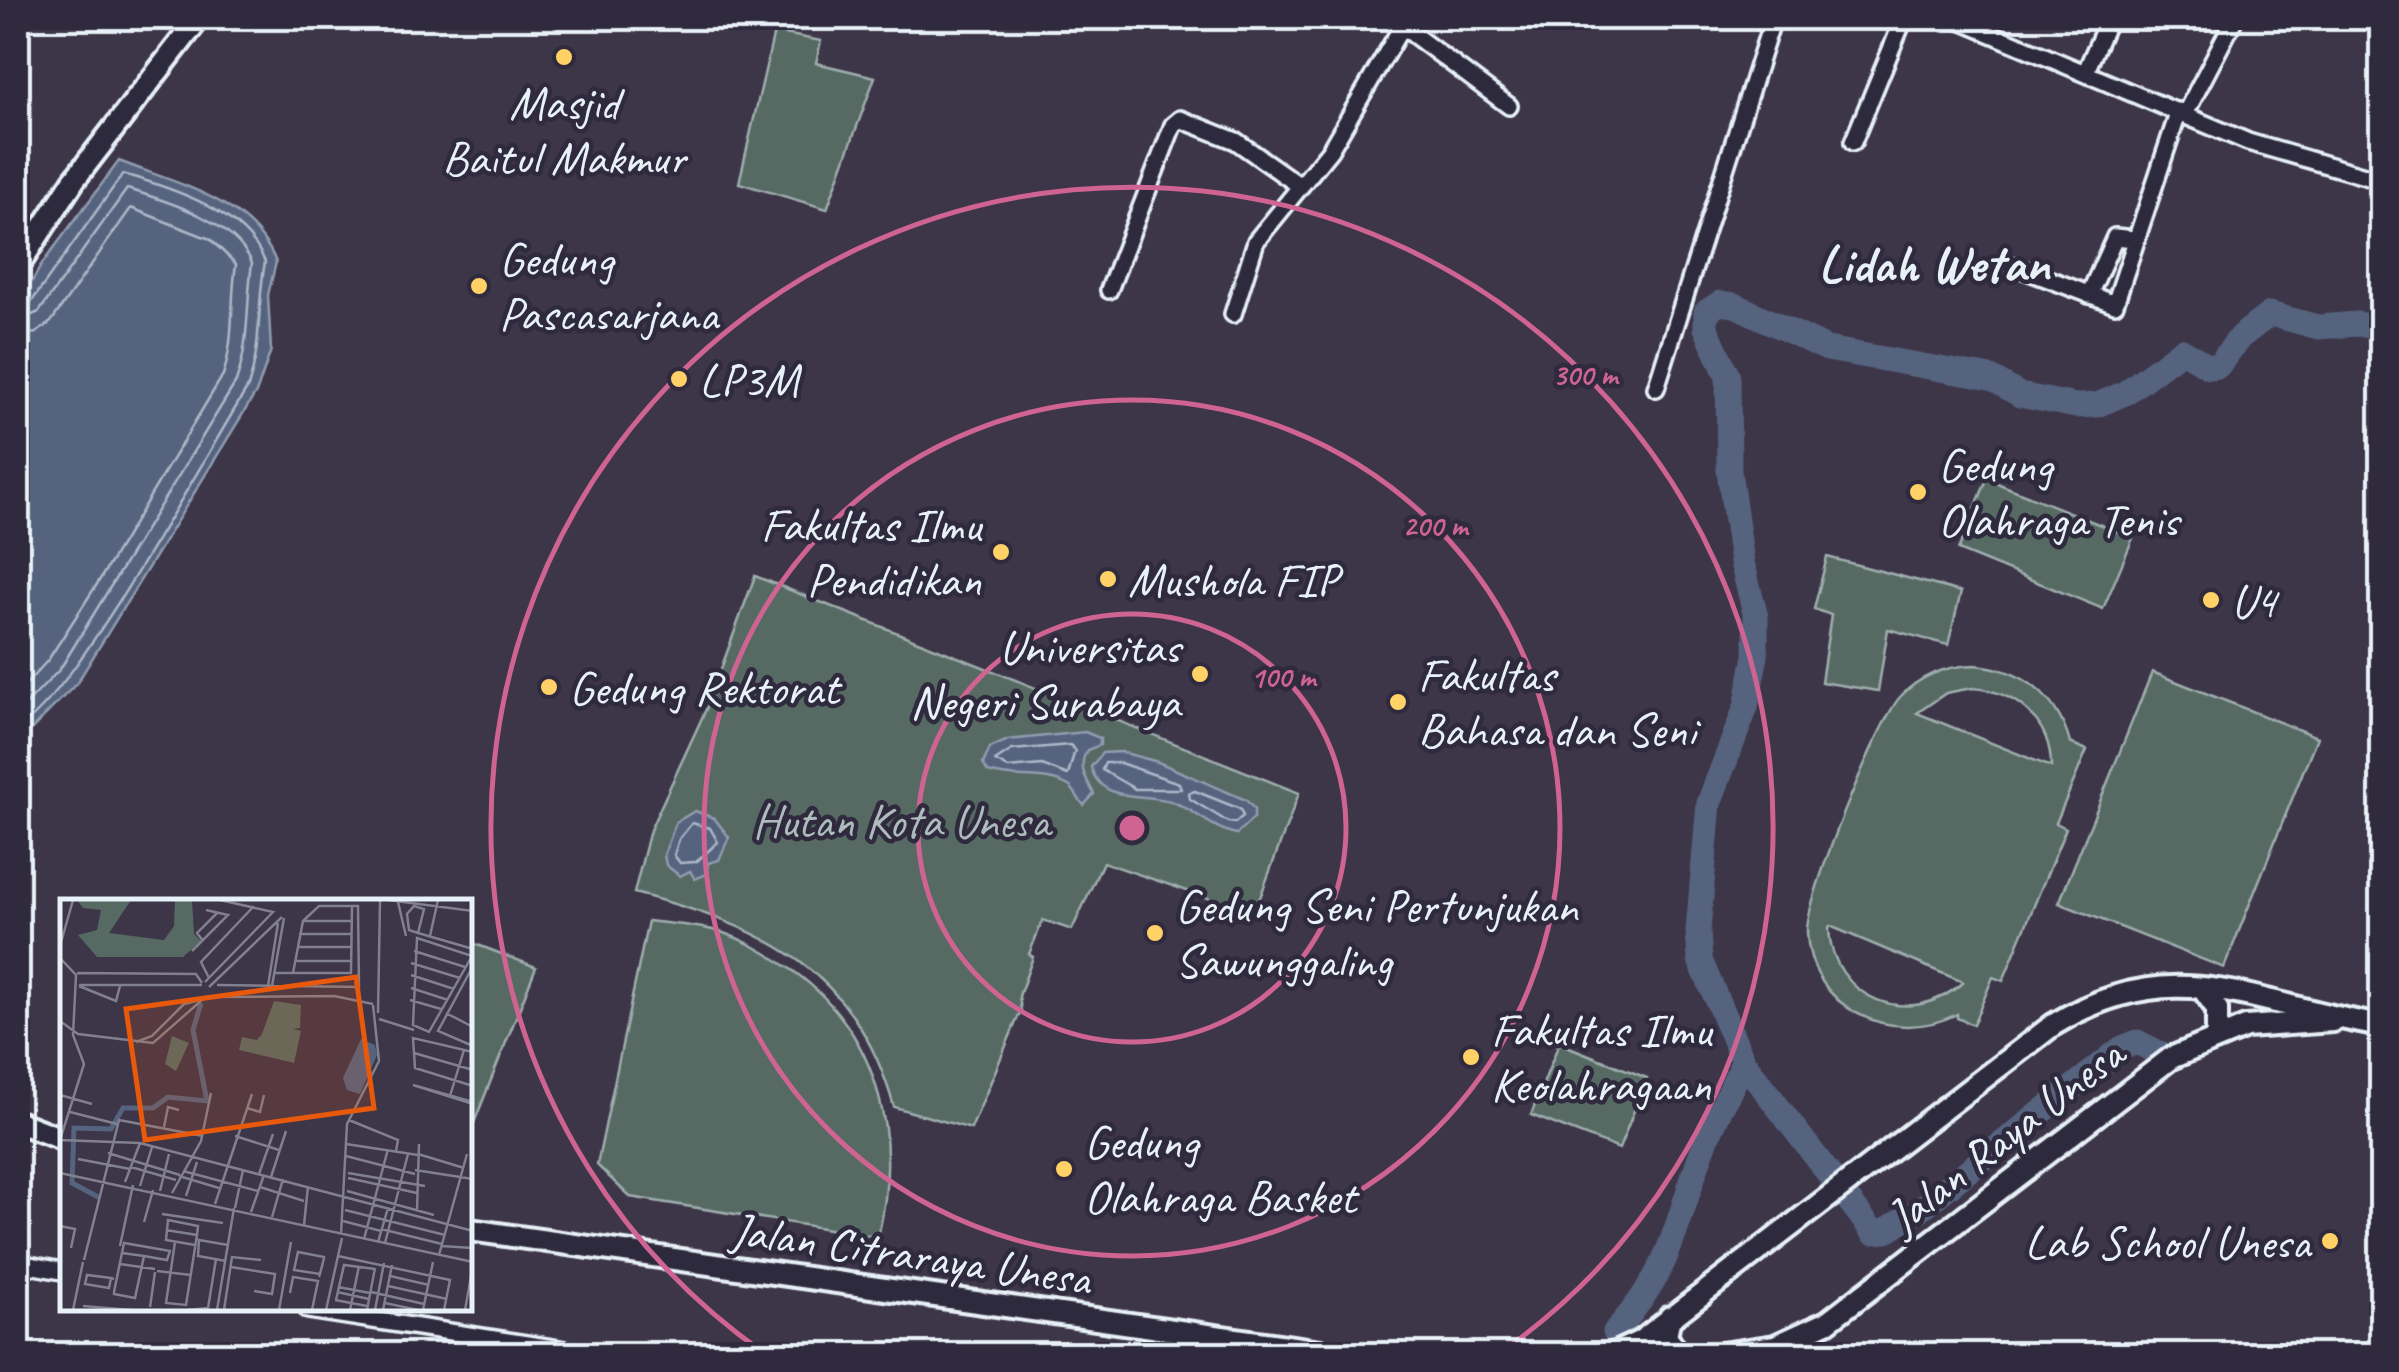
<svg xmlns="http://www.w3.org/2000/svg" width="2399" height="1372" viewBox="0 0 2399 1372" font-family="Caveat,sans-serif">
  <rect width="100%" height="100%" fill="#3d3548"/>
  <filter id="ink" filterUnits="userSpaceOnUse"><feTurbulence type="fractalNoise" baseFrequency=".01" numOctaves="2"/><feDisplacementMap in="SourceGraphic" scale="20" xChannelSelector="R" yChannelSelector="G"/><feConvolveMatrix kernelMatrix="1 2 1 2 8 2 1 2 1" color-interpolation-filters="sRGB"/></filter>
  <g filter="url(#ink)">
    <path fill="#566a63" stroke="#9faeae" stroke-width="2.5" fill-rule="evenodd" d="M 774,32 L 821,41 L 816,63 L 875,77 L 827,209 L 739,183 Z
      M 1987,479 L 2133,538 L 2103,609 L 1958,550 Z
      M 1827,557 L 1961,592 L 1948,645 L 1888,629 L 1878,691 L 1821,682 L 1831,615 L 1814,609 Z
      M 755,576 L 1299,793 L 1254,914 L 1103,862 L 1072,930 L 1043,920 L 1029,954 L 1033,957 L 1019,996 L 1021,1010 L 971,1129 L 894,1107 C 855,968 763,926 634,893 L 650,830 L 707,707 Z
      M 1975,665 C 2023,669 2057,696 2070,743 L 2087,750 L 2056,823 L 2066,828 L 2003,981 L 1993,977 L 1973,1025 L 1957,1018 L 1957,1014 C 1892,1047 1809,1009 1807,931 C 1806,898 1877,723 1900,697 C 1920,675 1946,666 1975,665 ZM 1972,688 C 2016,691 2051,721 2051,767 L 1917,713 L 1946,693 ZM 1829,927 L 1830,926 L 1963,982 C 1910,1031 1831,999 1829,927 Z
      M 2152,672 L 2317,737 L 2224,968 L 2059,903 Z
      M 648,921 C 671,924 695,925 717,931 C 745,939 768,954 792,970 C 880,1033 902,1136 878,1237 L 630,1197 L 597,1165 Z
      M 470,942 L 536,967 L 470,1133 Z
      M 1559,1043 L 1647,1078 L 1619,1149 L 1531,1115 Z"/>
    <path fill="#55637f" stroke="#909caf" stroke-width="2.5" d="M 119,161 C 177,184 250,199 276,262 L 268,295 L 271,350 L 257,391 L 77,683 L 25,736 L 18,735 L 18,306 L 42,264 Z
      M 1085,732 L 1100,738 L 1100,745 L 1087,750 C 1077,768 1086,777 1094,794 L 1084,805 C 1078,800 1075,790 1069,786 C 1043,772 1016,781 988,772 L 983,764 L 990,748 L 1008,740 Z
      M 1121,752 L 1158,762 L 1246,800 L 1254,809 L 1254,818 L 1237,834 C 1213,830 1195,810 1173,802 C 1146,792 1101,805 1091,767 L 1102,753 Z
      M 695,811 L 714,818 L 729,837 L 719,860 L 708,863 L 707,874 L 695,879 L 690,871 L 680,876 L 666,865 L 664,855 L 676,822 Z"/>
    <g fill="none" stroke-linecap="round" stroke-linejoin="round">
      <path stroke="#adb8c8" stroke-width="2.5" d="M 18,309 L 30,304 L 123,174 C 172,188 245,211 265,262 C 256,309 263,341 248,387 C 213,443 64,713 18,726
        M 18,321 L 39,312 L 127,189 C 168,201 234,221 252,263 C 246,303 250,342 236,382 L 60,669 L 18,713
        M 18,336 L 36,333 L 51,322 L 131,208 L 210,239 L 236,264 C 230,302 235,339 223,375 L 99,581 L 48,660 L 18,693
        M 1070,745 L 1075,750 L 1068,775 L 1042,765 L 1008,768 L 995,761 L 1012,750 Z
        M 1120,763 L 1179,783 L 1181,789 L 1135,789 L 1102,770 L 1105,763 Z
        M 1195,791 L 1240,809 L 1243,816 L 1235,823 L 1228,822 L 1190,799 L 1189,793 Z
        M 692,823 L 710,828 L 718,842 L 696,862 L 680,863 L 674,855 L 679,839 Z"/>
      <path stroke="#55637f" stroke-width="25" d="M 1743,1061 L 1873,1232 L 1885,1231 L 1919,1210 L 2122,1048 L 2137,1042 L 2163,1055
        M 1615,1332 C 1676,1264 1674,1225 1704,1146 C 1715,1117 1732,1090 1743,1061 L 1700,960 L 1698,931 L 1709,803 L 1746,707 L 1756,656 L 1756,617 L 1742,562 L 1729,471 L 1728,377 L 1706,328 L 1706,312 L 1720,303 L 1735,305 L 1827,349 L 1991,378 L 2020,395 L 2076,406 L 2097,405 L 2125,393 L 2182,350 L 2209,367 L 2218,366 L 2240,337 L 2270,314 L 2318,327 L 2357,324 L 2382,328"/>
      <g stroke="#e8f1f8" stroke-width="22">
        <path id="minor" d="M 1954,18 L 2248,142 L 2382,181
          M 1402,26 L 1509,106
          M 2086,71 L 2109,18
          M 2185,114 L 2235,18
          M 1853,142 L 1904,18
          M 2003,262 L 2115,304 L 2179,111
          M 1109,290 L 1173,125 L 1180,119 L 1236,141 L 1300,186
          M 2089,295 L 2115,237 L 2134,239
          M 1233,314 L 1256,241 L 1330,150 L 1407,18
          M 1656,388 L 1773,18
          M 18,1263 L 62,1271
          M 308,1310 L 592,1354"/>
      </g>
      <g stroke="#e8f1f8" stroke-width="28">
        <path id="secondary" d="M 18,266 L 74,180 L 199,18
          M 2202,988 L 2217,1009 L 2217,1035
          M 18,1122 L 62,1139
          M 470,1230 L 1342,1354
          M 1670,1317 L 1666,1335 L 1678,1354
          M 1613,1354 L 1641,1341 L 2053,1025 C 2177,949 2254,1006 2382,1026
          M 1722,1354 L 1775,1346 L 1827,1322 L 2171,1058 L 2246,1027 L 2333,1021"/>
      </g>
      <use href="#minor" stroke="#2f2a3d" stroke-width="15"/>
      <use href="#secondary" stroke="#2f2a3d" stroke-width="20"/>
    </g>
  </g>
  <g fill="none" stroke="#cf6492" stroke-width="5">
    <circle cx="1132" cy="828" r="214"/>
    <circle cx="1132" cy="828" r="428"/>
    <path d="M764 1353A641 641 0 1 1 1500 1353"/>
  </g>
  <g fill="#ffd166" stroke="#2f2a3d" stroke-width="4">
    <circle cx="564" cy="57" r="10"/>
    <circle cx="479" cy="286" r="10"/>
    <circle cx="679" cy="379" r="10"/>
    <circle cx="1918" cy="492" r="10"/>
    <circle cx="1001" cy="552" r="10"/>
    <circle cx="1108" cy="579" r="10"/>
    <circle cx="2211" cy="600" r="10"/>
    <circle cx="1200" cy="674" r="10"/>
    <circle cx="549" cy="687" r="10"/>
    <circle cx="1398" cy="702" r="10"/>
    <circle cx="1155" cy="933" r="10"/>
    <circle cx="1471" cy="1057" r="10"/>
    <circle cx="1064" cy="1169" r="10"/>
    <circle cx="2330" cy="1241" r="10"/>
  </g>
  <g text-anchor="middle" stroke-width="9" stroke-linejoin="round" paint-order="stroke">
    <g font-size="48" fill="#e8f1f8" stroke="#2f2a3d" text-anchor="start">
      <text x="564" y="119" text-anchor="middle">Masjid<tspan x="564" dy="55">Baitul Makmur</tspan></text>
      <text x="499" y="275">Gedung<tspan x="499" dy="55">Pascasarjana</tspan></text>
      <text x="699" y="396">LP3M</text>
      <text x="1938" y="481">Gedung<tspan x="1938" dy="55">Olahraga Tenis</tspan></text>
      <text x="981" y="541" text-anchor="end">Fakultas Ilmu<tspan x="981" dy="55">Pendidikan</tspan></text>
      <text x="1128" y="596">Mushola FIP</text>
      <text x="2231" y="617">U4</text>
      <text x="1180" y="663" text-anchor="end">Universitas<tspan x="1180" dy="55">Negeri Surabaya</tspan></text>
      <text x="1418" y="691">Fakultas<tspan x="1418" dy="55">Bahasa dan Seni</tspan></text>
      <text x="569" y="704">Gedung Rektorat</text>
      <text x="1175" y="922">Gedung Seni Pertunjukan<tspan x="1175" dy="55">Sawunggaling</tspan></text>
      <text x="1491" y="1046">Fakultas Ilmu<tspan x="1491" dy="55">Keolahragaan</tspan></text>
      <text x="1084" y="1158">Gedung<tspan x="1084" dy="55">Olahraga Basket</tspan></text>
      <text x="2310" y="1258" text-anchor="end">Lab School Unesa</text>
    </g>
    <g font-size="48" fill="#aebbbc" stroke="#2f2a3d">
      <text x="901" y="837">Hutan Kota Unesa</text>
    </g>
    <g font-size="48" fill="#e8f1f8" stroke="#2f2a3d">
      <text transform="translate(2004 1135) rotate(-38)" y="17">Jalan Raya Unesa</text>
      <text transform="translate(911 1253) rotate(8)" y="17">Jalan Citraraya Unesa</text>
    </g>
    <g font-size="52" font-weight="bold" fill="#e8f1f8" stroke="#2f2a3d">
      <text x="1934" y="281">Lidah Wetan</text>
    </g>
  </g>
  <g transform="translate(60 899)">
    <rect width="412" height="412" fill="#3d3548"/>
    <path d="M 17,1 L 71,1 L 49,34 L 104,41 L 114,27 L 115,1 L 132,1 L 134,35 L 141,42 L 123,58 L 37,58 L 18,36 L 37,31 L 41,11 L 23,9 ZM 214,102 L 241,106 L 240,129 L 233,130 L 241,132 L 234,164 L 179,151 L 182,138 L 197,141 L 202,135 ZM 112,137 L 129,144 L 116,172 L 105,165 Z" fill="#566a63"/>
    <path d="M 301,140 L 315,146 L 317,156 L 300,195 L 287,191 L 283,179 Z" fill="#55637f"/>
    <path fill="none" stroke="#55637f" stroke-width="5" d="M 40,299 L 12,284 L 14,229 L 51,230 L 63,209 L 93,209 L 108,198 L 147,202 L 133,131 L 141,104"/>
    <path fill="none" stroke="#81808e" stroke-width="2.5" d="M 328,1 L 413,12M 338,3 L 346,37M 243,22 L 292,22M 358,34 L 364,10 L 354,7 L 347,15 L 349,31 L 358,34 L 413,50M 239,35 L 292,35M 370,37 L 378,1M 357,39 L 412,57 L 369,133 L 353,126 ZM 143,42 L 137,34 L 157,14M 0,47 L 13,1M 237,48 L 292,48M 132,52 L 168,16 L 146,11M 354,52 L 405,68M 0,59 L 16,76 L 13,136 L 24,165 L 0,241 L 80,244 L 413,332M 235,62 L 292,62M 351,64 L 400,79M 413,67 L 378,132 L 413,147M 17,74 L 136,75 L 142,84M 214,74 L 291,74 L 292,6M 351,76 L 394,90M 149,79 L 141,63 L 194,7M 145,83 L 213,13 L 160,1M 19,86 L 142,86M 157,86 L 299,88 L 298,7 L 259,7 L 243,22 L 233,74M 19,87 L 56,102 L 60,87M 208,87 L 218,24M 212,87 L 224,19M 149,88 L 222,18M 351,89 L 388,101M 350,101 L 381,110M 318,114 L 320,1M 386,114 L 413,128M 319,120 L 354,131M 0,122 L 18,135 L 93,144 L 142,101M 76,143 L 92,137 L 124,105 L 152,98 L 274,97 L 313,105M 413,153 L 353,139 L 355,169 L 413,187M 354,154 L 413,171M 0,196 L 32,205M 390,197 L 404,151M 413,203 L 353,186 L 413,205M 187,209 L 200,213 L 204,196M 10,213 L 57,225M 289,221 L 338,241 L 336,252M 104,228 L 108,208 L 119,211M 175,237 L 219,251M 286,245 L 358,256M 48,254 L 120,276M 358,255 L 404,269M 286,257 L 355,275M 18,260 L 70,270M 71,268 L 116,281M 355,271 L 413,280M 123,272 L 198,292M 0,274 L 413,363M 288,274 L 365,287M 199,275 L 213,235M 119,277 L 159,289M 211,278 L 226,232M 288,279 L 357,294M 65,283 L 80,244M 80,287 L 92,248M 200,288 L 244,302M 100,292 L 109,255M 287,292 L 374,316M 112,294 L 141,242 L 151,194M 126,297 L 137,263M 155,305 L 192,195M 175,309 L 183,271M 285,311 L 385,336M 357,312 L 359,245M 191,313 L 204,276M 102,315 L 163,324M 212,318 L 223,280M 283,322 L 321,332M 84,323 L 93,291M 244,326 L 248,287M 0,327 L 15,330 L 11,349M 321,330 L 382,345M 106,331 L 137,336M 281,335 L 287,225 L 319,162 L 313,106M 304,340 L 328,250M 115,343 L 106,404 L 126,406 L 129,387 L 137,336 L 138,327 L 108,321 L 106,341 L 135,346M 318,343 L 328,309M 325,344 L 348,255M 60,347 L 73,286M 381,347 L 413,349M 62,354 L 84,357 L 107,361 L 110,352 L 64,344 L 54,393 L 54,395 L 75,399 L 84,357M 379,356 L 407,255M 278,357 L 390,381 L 384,411M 24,361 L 59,221 L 143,237M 166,362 L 138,357 L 139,341 L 168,346M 60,365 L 95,370M 171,368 L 215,375 L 212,395 L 194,392M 97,372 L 131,376M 330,377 L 369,386M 259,378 L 260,375 L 264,359 L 264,358 L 238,353 L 234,371 L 260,375M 51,379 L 49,389 L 25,385 L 27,376 L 51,379 L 54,380M 328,387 L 387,400M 278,388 L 310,394M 277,393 L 309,400M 311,393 L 364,405M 230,394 L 233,378 L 258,382 L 252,411M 275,401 L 307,407M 276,401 L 284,366 L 315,370M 325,404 L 358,411M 23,407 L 72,411M 90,408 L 95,373M 13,411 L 23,363M 127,411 L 148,409 L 156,360M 157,411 L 174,309M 164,411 L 172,358 L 201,361M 219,411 L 231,343M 266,411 L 282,339M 290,411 L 299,367M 307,411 L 315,369M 315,411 L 324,364M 323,411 L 332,366M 363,411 L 373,363M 405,411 L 413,366"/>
    <path fill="#e8590c" fill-opacity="0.15" stroke="#e8590c" stroke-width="5" d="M 296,78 L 314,209 L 85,241 L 66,110 Z"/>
    <rect width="412" height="412" fill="none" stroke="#e8f1f8" stroke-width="5"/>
  </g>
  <circle cx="1132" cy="828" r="15" fill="#cf6492" stroke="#2f2a3d" stroke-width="5"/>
  <g font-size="30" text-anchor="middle" font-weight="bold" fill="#cf6492" stroke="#2f2a3d" stroke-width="9" stroke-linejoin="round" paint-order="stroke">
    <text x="1585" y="385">300 m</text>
    <text x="1435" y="536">200 m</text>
    <text x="1283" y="687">100 m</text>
  </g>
  <rect width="2399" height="1372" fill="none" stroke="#2f2a3d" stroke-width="60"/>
  <rect x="30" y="30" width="2339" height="1312" fill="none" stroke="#e8f1f8" stroke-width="4" filter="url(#ink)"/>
</svg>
